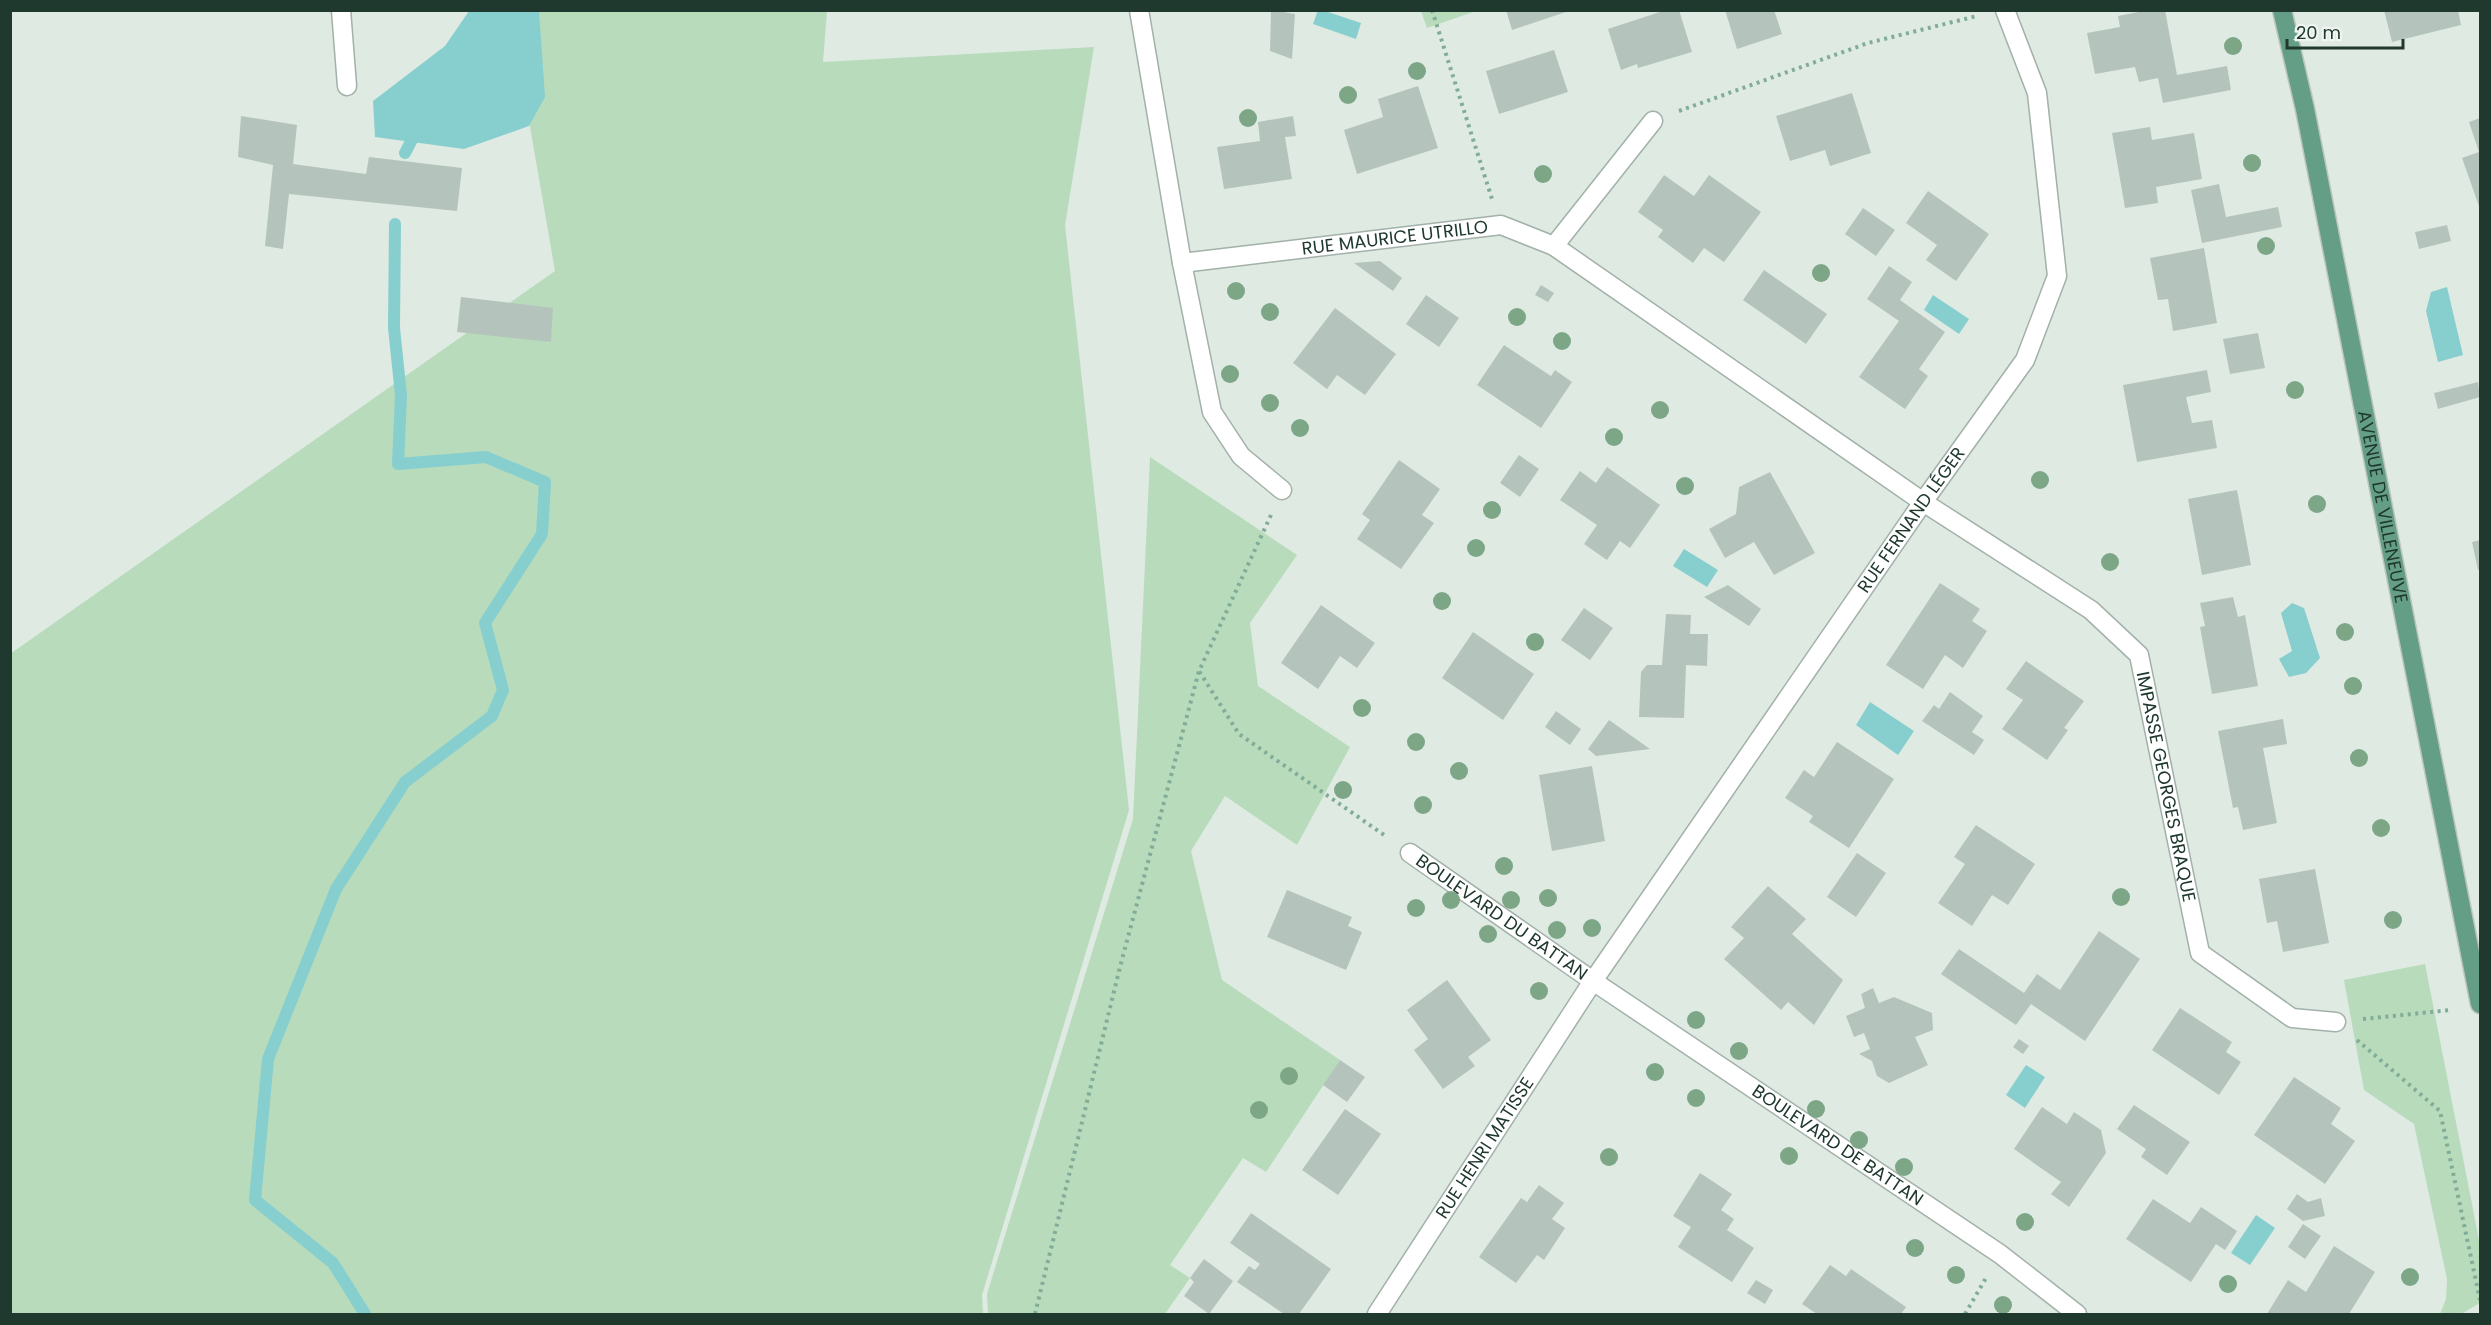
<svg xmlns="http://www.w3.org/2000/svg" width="2491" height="1325" viewBox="0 0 2491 1325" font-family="Poppins,sans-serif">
  <rect width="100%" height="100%" fill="#dfeae3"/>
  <path fill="#b8dbbc" d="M 510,11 L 827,11 L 823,62 L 1094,47 L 1065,225 L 1129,810 L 982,1295 L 983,1314 L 11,1314 L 10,654 L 555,271 Z
    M 1421,11 L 1421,10 L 1476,11 L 1427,28 Z
    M 1150,457 L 1297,555 L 1250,623 L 1258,686 L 1350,747 L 1297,845 L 1225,796 L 1191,851 L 1222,980 L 1340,1060 L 1266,1172 L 1243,1158 L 1170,1265 L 1190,1278 L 1165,1314 L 988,1314 L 987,1294 L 1133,819 Z
    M 2425,964 L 2480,1245 L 2480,1303 L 2461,1314 L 2440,1314 L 2446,1299 L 2447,1279 L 2414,1124 L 2364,1090 L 2344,980 Z"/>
  <path fill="#87cece" d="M 1318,10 L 1325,11 L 1361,23 L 1356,39 L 1313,24 Z
    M 469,11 L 539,11 L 545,97 L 529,126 L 464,149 L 375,137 L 373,101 L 445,46 Z
    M 2447,287 L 2463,355 L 2438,362 L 2426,311 L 2431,292 Z
    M 1933,295 L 1969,319 L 1959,334 L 1924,310 Z
    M 1684,549 L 1718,570 L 1707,587 L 1673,566 Z
    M 2292,603 L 2304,608 L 2320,658 L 2306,673 L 2289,677 L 2279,659 L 2292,651 L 2281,613 Z
    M 1870,702 L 1914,731 L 1898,755 L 1856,725 Z
    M 2026,1065 L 2045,1077 L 2025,1108 L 2006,1095 Z
    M 2256,1215 L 2275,1228 L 2250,1265 L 2231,1253 Z"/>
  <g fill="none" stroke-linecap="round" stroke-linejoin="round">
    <path stroke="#87cece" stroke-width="12" d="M 405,153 L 418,128
      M 365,1314 L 333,1263 L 255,1200 L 268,1059 L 336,889 L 405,782 L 492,716 L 503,690 L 485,623 L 542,534 L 545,482 L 486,457 L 398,464 L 401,395 L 394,328 L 395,224"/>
  </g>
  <path fill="#b4c4bc" d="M 1271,10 L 1295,14 L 1292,59 L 1270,51 Z
    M 1506,10 L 1569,10 L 1569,11 L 1512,30 Z
    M 1666,10 L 1679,10 L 1692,52 L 1638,68 L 1637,64 L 1621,70 L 1608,29 Z
    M 1725,10 L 1774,10 L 1782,34 L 1737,49 Z
    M 2149,10 L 2165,10 L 2177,75 L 2227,66 L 2231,90 L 2163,103 L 2158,78 L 2139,82 L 2135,67 L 2095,74 L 2087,33 L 2120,27 L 2118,16 Z
    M 2384,10 L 2458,10 L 2461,25 L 2392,42 Z
    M 1554,50 L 1568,92 L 1499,114 L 1486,71 Z
    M 1418,86 L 1438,148 L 1357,174 L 1344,130 L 1383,117 L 1378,99 Z
    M 1852,93 L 1871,153 L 1830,166 L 1825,150 L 1790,161 L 1776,116 Z
    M 241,116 L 297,125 L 293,164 L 366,174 L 369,157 L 462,168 L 457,211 L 289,194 L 283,249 L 265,246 L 273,165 L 238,157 Z
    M 1293,116 L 1296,136 L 1285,137 L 1292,179 L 1224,189 L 1217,147 L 1260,141 L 1258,122 Z
    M 2480,118 L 2480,209 L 2462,158 L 2479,152 L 2469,122 Z
    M 2150,127 L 2152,140 L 2194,133 L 2202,179 L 2156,187 L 2158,203 L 2125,208 L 2112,133 Z
    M 1664,175 L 1694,196 L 1709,175 L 1761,212 L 1724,262 L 1704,248 L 1693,263 L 1658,237 L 1663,230 L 1638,212 Z
    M 2219,184 L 2226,217 L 2278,207 L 2282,227 L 2202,243 L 2191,190 Z
    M 1928,191 L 1989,234 L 1956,281 L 1926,260 L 1937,245 L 1906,223 Z
    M 1863,208 L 1895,230 L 1876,256 L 1845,234 Z
    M 2447,225 L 2451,241 L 2419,249 L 2415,232 Z
    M 2204,248 L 2217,323 L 2173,331 L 2168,299 L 2158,300 L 2150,258 Z
    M 1380,261 L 1402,278 L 1393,291 L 1354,263 Z
    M 1889,266 L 1912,282 L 1900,300 L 1945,332 L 1919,369 L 1928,376 L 1905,409 L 1859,377 L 1899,321 L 1867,299 Z
    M 1764,270 L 1827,314 L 1806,344 L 1743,300 Z
    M 1541,285 L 1554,293 L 1548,302 L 1535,295 Z
    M 1426,295 L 1459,318 L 1439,347 L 1406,324 Z
    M 461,297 L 553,308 L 551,342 L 457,332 Z
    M 1335,308 L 1396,354 L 1365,395 L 1337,375 L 1327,389 L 1293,363 Z
    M 2258,333 L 2265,368 L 2230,374 L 2223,339 Z
    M 1504,345 L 1551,376 L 1555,370 L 1572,382 L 1541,428 L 1477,385 Z
    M 2207,370 L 2211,392 L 2186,397 L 2192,423 L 2212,420 L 2217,448 L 2137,462 L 2123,385 Z
    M 2478,382 L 2480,397 L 2438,409 L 2434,393 Z
    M 1519,455 L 1539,469 L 1520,497 L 1500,483 Z
    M 1399,460 L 1440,489 L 1422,515 L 1434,523 L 1401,569 L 1357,539 L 1370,520 L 1362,514 Z
    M 1607,467 L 1660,505 L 1630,548 L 1620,541 L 1607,560 L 1584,544 L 1597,525 L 1560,500 L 1580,471 L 1596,483 Z
    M 1770,472 L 1815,553 L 1774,575 L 1754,542 L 1725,558 L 1709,529 L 1736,514 L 1739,487 Z
    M 2237,490 L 2251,565 L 2202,575 L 2188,499 Z
    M 2480,540 L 2480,569 L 2478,570 L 2472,542 Z
    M 1940,583 L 1980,609 L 1972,621 L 1987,631 L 1963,668 L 1945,655 L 1923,689 L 1886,665 Z
    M 1728,585 L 1761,609 L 1749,626 L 1704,597 Z
    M 2233,597 L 2238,617 L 2245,615 L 2258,686 L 2212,694 L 2200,627 L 2205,626 L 2200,603 Z
    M 1321,605 L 1375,643 L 1357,668 L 1340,656 L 1318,689 L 1281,663 Z
    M 1584,608 L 1613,628 L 1590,660 L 1561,640 Z
    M 1666,614 L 1691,615 L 1690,634 L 1708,634 L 1707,666 L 1686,665 L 1684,718 L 1639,717 L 1641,672 L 1647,665 L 1662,665 Z
    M 1473,632 L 1534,674 L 1503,720 L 1442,678 Z
    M 2026,661 L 2084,701 L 2064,728 L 2068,730 L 2047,760 L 2002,729 L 2023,700 L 2006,689 Z
    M 1950,692 L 1983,716 L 1972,732 L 1984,740 L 1974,755 L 1922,721 L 1934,705 L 1939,709 Z
    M 1556,711 L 1581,729 L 1570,745 L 1545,727 Z
    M 2283,719 L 2287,744 L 2263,748 L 2277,823 L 2243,830 L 2238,807 L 2233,808 L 2218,731 Z
    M 1609,720 L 1650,749 L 1596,756 L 1588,749 Z
    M 1837,742 L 1894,779 L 1849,848 L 1809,822 L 1813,816 L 1785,798 L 1804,770 L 1814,777 Z
    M 1592,766 L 1605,841 L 1552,851 L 1539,775 Z
    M 1976,825 L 2035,864 L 2008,905 L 1992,895 L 1972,926 L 1938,903 L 1965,864 L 1954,857 Z
    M 1857,853 L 1886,873 L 1856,917 L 1827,897 Z
    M 2315,869 L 2329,943 L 2283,952 L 2277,921 L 2267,923 L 2259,879 Z
    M 1768,886 L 1806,919 L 1792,934 L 1843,980 L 1814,1025 L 1788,1002 L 1781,1010 L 1724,959 L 1744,938 L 1731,927 Z
    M 1287,890 L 1352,917 L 1348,926 L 1362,932 L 1346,970 L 1267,937 Z
    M 2099,931 L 2140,959 L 2085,1041 L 2031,1004 L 2016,1025 L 1941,974 L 1959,949 L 2024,993 L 2037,974 L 2060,990 Z
    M 1447,980 L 1491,1040 L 1468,1057 L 1475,1066 L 1443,1089 L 1414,1050 L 1428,1039 L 1407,1010 Z
    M 1873,988 L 1879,1003 L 1894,997 L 1932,1013 L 1933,1030 L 1915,1037 L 1928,1065 L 1889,1083 L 1877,1076 L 1872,1061 L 1859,1054 L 1870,1049 L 1864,1033 L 1854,1037 L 1846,1016 L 1865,1008 L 1861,994 Z
    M 2180,1008 L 2232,1042 L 2226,1052 L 2241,1062 L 2219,1095 L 2152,1050 Z
    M 2019,1039 L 2029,1046 L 2023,1054 L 2013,1047 Z
    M 1340,1060 L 1365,1077 L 1347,1102 L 1323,1085 Z
    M 2294,1077 L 2341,1108 L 2331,1124 L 2355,1141 L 2325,1184 L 2254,1135 Z
    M 2134,1105 L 2190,1142 L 2167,1175 L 2141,1157 L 2146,1149 L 2117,1129 Z
    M 2042,1107 L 2067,1124 L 2074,1112 L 2101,1130 L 2106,1153 L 2069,1207 L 2051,1194 L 2061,1182 L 2014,1149 Z
    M 1345,1109 L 1381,1134 L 1338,1195 L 1302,1170 Z
    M 1700,1173 L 1732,1194 L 1721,1210 L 1734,1219 L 1727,1230 L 1754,1248 L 1732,1282 L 1678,1247 L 1691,1227 L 1673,1216 Z
    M 1539,1185 L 1564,1203 L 1552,1219 L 1565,1228 L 1544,1260 L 1537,1255 L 1516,1283 L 1479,1257 L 1521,1198 L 1527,1202 Z
    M 2297,1194 L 2308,1202 L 2321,1198 L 2325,1216 L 2303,1221 L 2287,1209 Z
    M 2153,1199 L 2190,1223 L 2201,1207 L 2237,1231 L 2225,1250 L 2216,1244 L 2191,1282 L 2126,1239 Z
    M 1251,1213 L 1331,1269 L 1299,1314 L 1284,1314 L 1237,1282 L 1249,1266 L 1255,1270 L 1260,1264 L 1230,1243 Z
    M 2303,1224 L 2321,1236 L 2305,1259 L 2288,1247 Z
    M 2334,1246 L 2375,1272 L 2349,1314 L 2267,1314 L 2288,1280 L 2306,1292 Z
    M 1204,1259 L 1233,1281 L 1209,1314 L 1184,1296 L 1194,1282 L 1190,1278 Z
    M 1830,1265 L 1846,1276 L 1851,1269 L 1906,1307 L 1901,1314 L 1817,1314 L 1802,1304 Z
    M 1756,1280 L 1773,1290 L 1765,1304 L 1747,1293 Z"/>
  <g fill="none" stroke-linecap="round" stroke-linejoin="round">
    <g stroke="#a2b1a9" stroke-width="21">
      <g id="minor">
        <path d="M 341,10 L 347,86"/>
        <path id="s1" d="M 1139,10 L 1182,263 L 1501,225 L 1554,246 L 1923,502 L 2091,610 L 2139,655 L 2200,953 L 2292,1018 L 2336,1022"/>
        <path d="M 1554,246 L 1653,121"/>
        <path d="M 1182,263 L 1212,412 L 1241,456 L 1282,490"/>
        <path id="s2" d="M 1410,853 L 1593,981 L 2000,1254 L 2077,1314"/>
        <path id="s3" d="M 1377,1314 L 1593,981 L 1923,502 L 2025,360 L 2057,276 L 2037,93 L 2005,10"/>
      </g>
    </g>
    <g stroke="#bcc4c1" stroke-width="21">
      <g id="major">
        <path id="s4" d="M 2282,10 L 2305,109 L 2480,1004"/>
      </g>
    </g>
    <path stroke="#80ac98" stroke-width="4" stroke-dasharray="3 4.5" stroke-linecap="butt" d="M 1432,10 L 1492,199
      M 1679,111 L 1868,43 L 1977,16
      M 1271,515 L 1199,671 L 1239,734 L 1387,837
      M 2363,1019 L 2451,1010
      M 2357,1040 L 2440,1111 L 2480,1300
      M 1035,1314 L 1120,967 L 1199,671
      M 1965,1314 L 1986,1278"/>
    <use href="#minor" stroke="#fff" stroke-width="18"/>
    <use href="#major" stroke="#649e87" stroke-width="18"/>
  </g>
  <g fill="#7da687">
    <circle cx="2233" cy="46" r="9"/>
    <circle cx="1417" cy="71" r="9"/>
    <circle cx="1348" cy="95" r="9"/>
    <circle cx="1248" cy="118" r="9"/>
    <circle cx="2252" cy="163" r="9"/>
    <circle cx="1543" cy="174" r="9"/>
    <circle cx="2266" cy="246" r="9"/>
    <circle cx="1821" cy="273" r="9"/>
    <circle cx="1236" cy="291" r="9"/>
    <circle cx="1270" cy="312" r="9"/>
    <circle cx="1517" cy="317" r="9"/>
    <circle cx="1562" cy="341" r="9"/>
    <circle cx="1230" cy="374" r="9"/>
    <circle cx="2295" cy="390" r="9"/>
    <circle cx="1270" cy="403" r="9"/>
    <circle cx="1660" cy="410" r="9"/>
    <circle cx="1300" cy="428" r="9"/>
    <circle cx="1614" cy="437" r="9"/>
    <circle cx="2040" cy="480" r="9"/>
    <circle cx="1685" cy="486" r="9"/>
    <circle cx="2317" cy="504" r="9"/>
    <circle cx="1492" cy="510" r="9"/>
    <circle cx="1476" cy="548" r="9"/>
    <circle cx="2110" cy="562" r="9"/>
    <circle cx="1442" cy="601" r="9"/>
    <circle cx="2345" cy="632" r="9"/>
    <circle cx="1535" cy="642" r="9"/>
    <circle cx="2353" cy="686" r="9"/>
    <circle cx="1362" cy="708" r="9"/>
    <circle cx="1416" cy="742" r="9"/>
    <circle cx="2359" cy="758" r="9"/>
    <circle cx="1459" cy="771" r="9"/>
    <circle cx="1343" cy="790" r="9"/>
    <circle cx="1423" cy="805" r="9"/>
    <circle cx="2381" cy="828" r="9"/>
    <circle cx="1504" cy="866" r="9"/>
    <circle cx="2121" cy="897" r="9"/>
    <circle cx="1548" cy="898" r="9"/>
    <circle cx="1451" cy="900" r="9"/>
    <circle cx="1511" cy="900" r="9"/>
    <circle cx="1416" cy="908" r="9"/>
    <circle cx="2393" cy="920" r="9"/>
    <circle cx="1592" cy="928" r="9"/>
    <circle cx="1557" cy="930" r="9"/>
    <circle cx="1488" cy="934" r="9"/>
    <circle cx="1539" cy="991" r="9"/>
    <circle cx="1696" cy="1020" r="9"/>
    <circle cx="1739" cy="1051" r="9"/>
    <circle cx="1655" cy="1072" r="9"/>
    <circle cx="1289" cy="1076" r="9"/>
    <circle cx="1696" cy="1098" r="9"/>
    <circle cx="1816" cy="1109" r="9"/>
    <circle cx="1259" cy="1110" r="9"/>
    <circle cx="1859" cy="1140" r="9"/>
    <circle cx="1789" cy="1156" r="9"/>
    <circle cx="1609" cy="1157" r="9"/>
    <circle cx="1904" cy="1167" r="9"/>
    <circle cx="2025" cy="1222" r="9"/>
    <circle cx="1915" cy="1248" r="9"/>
    <circle cx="1956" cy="1275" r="9"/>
    <circle cx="2410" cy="1277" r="9"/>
    <circle cx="2228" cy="1284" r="9"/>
    <circle cx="2003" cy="1305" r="9"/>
  </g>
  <g text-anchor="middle" stroke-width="6" stroke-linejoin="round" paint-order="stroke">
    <g font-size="18" fill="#20392f" stroke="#eff6f1">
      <text dy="6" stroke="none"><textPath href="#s1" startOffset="471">RUE MAURICE UTRILLO</textPath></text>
      <text dy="6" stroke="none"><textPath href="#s4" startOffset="507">AVENUE DE VILLENEUVE</textPath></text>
      <text dy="6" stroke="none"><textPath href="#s3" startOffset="957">RUE FERNAND LÉGER</textPath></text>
      <text dy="6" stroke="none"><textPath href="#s1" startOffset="1484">IMPASSE GEORGES BRAQUE</textPath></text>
      <text dy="6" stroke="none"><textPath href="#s2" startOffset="112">BOULEVARD DU BATTAN</textPath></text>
      <text dy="6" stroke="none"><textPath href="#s2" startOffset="518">BOULEVARD DE BATTAN</textPath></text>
      <text dy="6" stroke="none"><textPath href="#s3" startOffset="198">RUE HENRI MATISSE</textPath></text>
    </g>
  </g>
  <rect width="2491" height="1325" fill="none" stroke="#20392f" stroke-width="24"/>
  <path d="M2287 39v9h116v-9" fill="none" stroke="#20392f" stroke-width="3"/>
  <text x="2296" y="39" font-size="18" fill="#20392f" stroke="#eff6f1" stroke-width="4.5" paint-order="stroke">20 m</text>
</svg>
